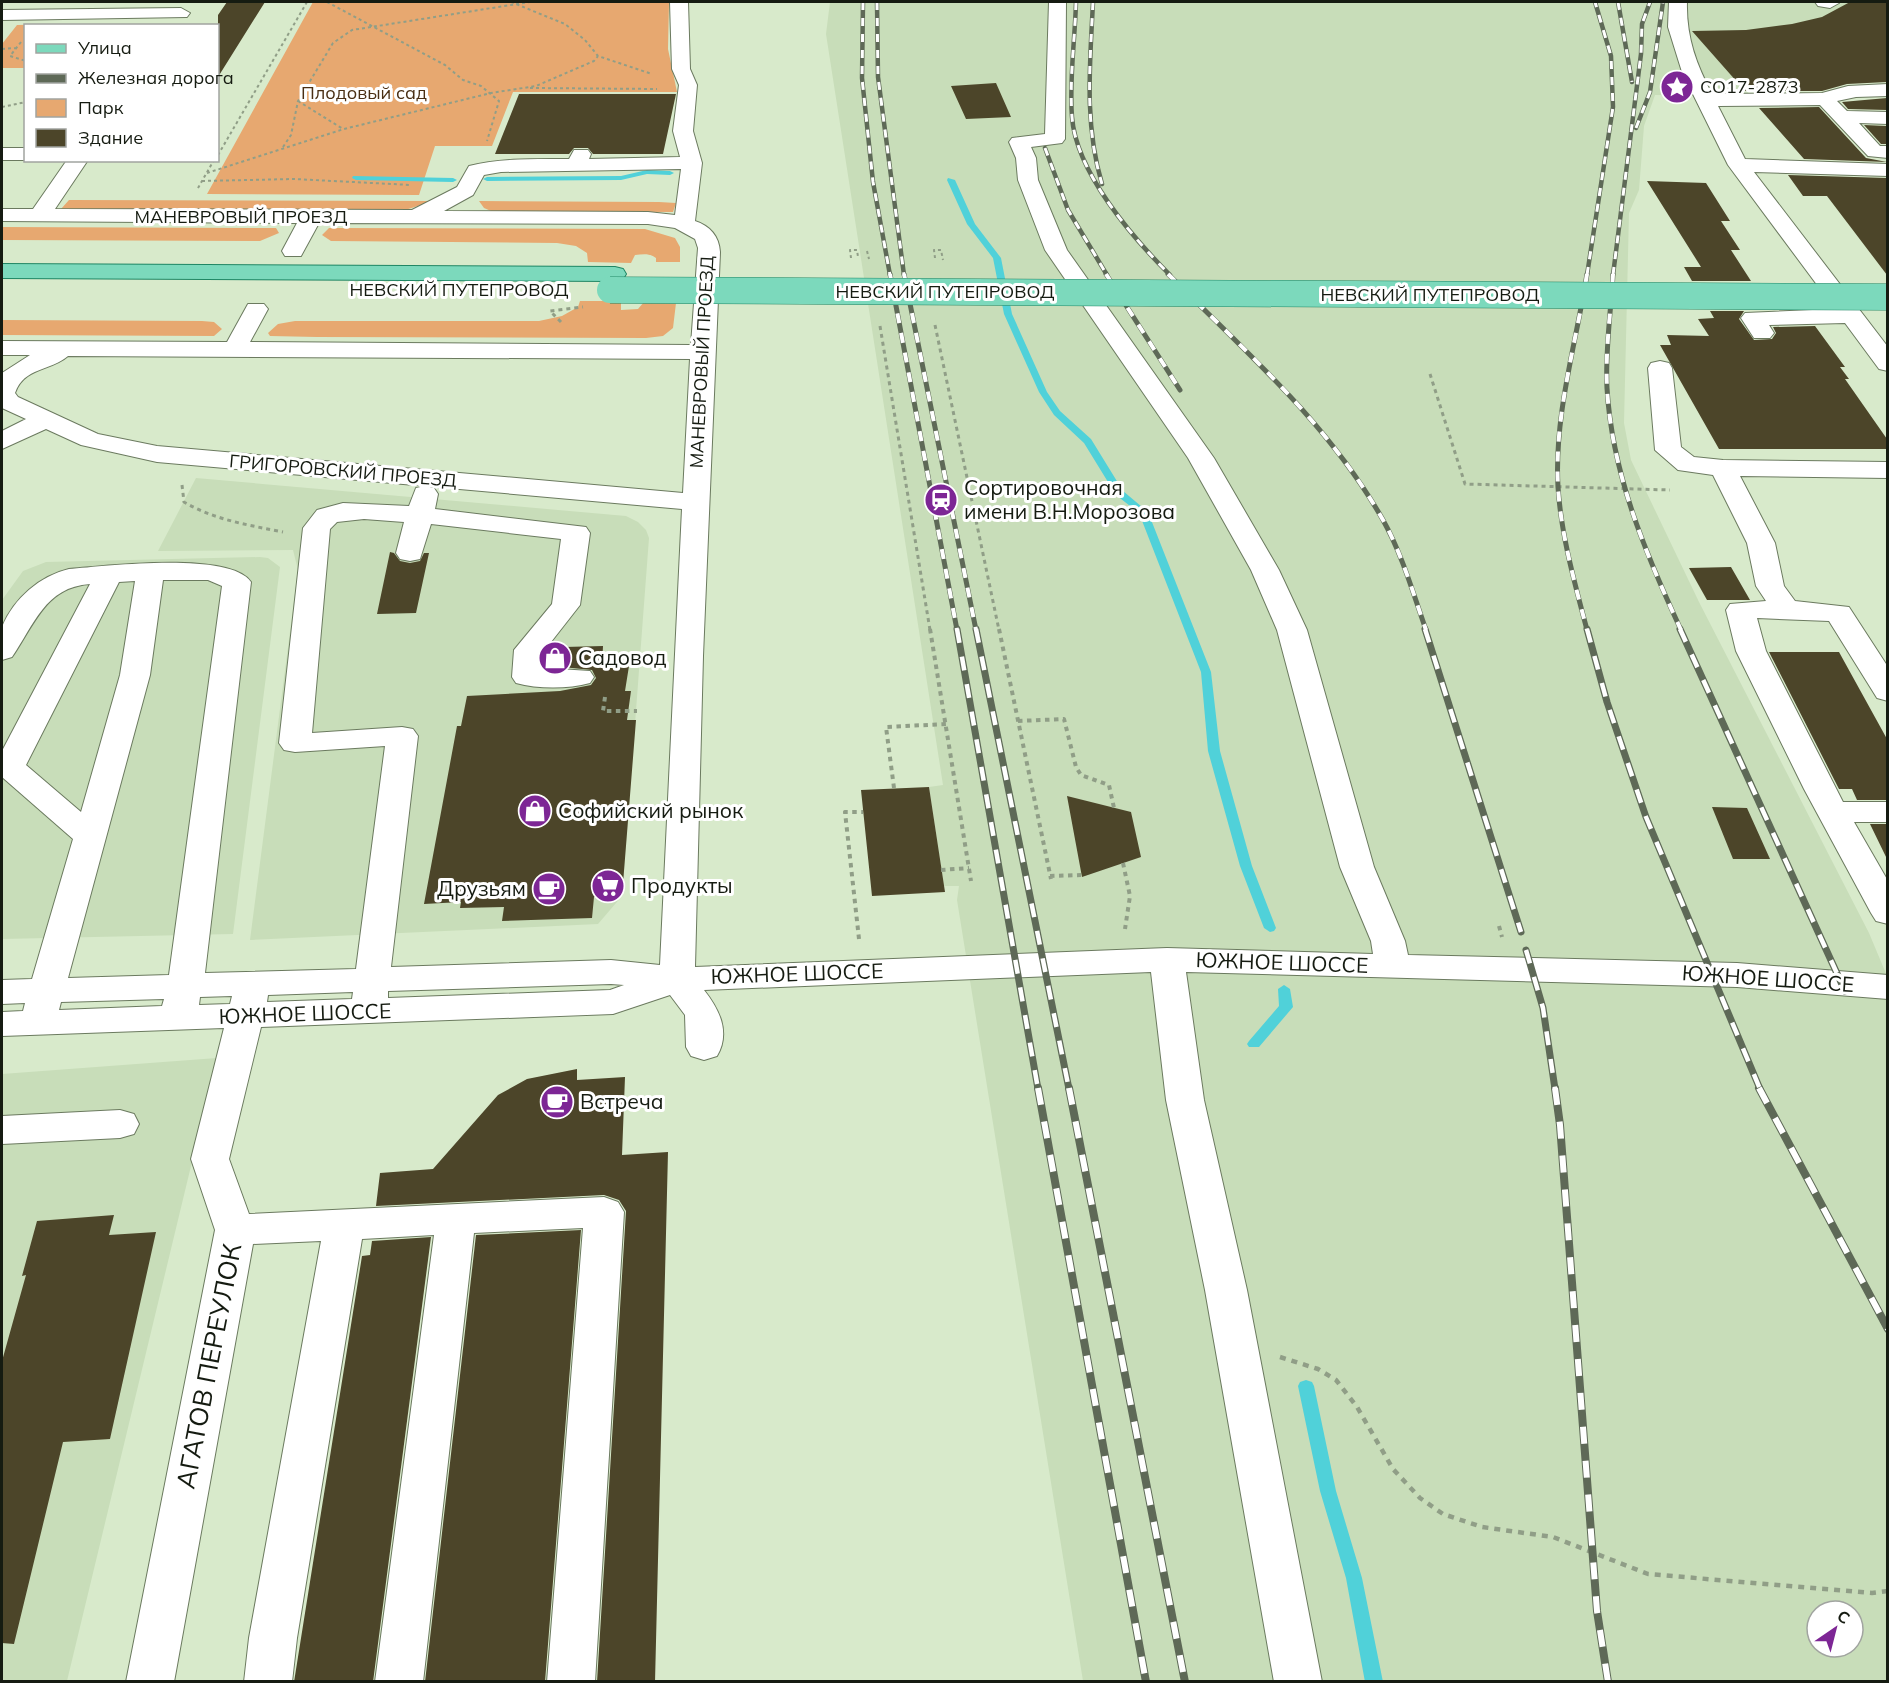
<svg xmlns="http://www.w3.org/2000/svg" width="1889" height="1683" viewBox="0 0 1889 1683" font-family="Mulish,sans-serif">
  <rect width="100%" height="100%" fill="#d8eacb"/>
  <path fill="#c8ddb9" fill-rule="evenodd" d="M 830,2 L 1887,2 L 1887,62 L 1836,70 L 1740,75 L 1746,96 L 1655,95 L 1644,126 L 1639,190 L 1629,213 L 1624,423 L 1631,460 L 1699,602 L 1869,933 L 1887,976 L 1887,1681 L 1083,1681 L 957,900 L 959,886 L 944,886 L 929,787 L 943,785 L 826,34 ZM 1817,1611 L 1853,1611 L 1853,1647 L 1817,1647 Z
    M 196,478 L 626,516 L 638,522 L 646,530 L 649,538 L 622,896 L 598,924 L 250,940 L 298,570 L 293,550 L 158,551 Z
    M 260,557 L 268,558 L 280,567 L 233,934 L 2,939 L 2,600 L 23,571 L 46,562 Z
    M 217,1058 L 67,1681 L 2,1681 L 2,1074 Z"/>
  <path fill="#e7a870" d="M 313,2 L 669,2 L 668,49 L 677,92 L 513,92 L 492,146 L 435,146 L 419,195 L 207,194 Z
    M 74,24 L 26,26 L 25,68 L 2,68 L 2,44 L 17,25 Z
    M 69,200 L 434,201 L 405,210 L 61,209 Z
    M 479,201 L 659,202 L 676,203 L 673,212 L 491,211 L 484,208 Z
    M 2,227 L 276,228 L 279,233 L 260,241 L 2,240 Z
    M 329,228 L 645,229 L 675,238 L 680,247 L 680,262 L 656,262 L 656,258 C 650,253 643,254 635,255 L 631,263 L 588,262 L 587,253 L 576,246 L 557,243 L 331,241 L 322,235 Z
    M 580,301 L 621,301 L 621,310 L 638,309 L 644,302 L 676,303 L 673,328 L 663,336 L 646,338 L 317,337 L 270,336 L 268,333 L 278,324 L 295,321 L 539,321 L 562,316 L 578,307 Z
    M 2,320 L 202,321 L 214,322 L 222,329 L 214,336 L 2,335 Z"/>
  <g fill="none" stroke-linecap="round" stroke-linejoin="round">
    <path fill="#50d1d9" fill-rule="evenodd" d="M 647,170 L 670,171 L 674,173 L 670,175 L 647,174 L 621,180 L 487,181 L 483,179 L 487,177 L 621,176 Z
      M 353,176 L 453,178 L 457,180 L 453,182 L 356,180 L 352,178 Z
      M 948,178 L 955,180 L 975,224 L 1001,258 L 1012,314 L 1047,392 L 1060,411 L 1091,439 L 1123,491 L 1148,512 L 1211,672 L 1220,751 L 1252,866 L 1276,928 L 1274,931 L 1270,932 L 1264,928 L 1240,866 L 1208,751 L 1201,672 L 1139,513 L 1116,495 L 1084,443 L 1054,415 L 1039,392 L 1004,314 L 993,258 L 967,224 L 947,180 Z
      M 1284,985 L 1290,989 L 1293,1007 L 1259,1047 L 1249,1047 L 1247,1044 L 1249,1041 L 1279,1006 L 1278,989 Z
      M 1306,1380 L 1312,1382 L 1314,1386 L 1336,1491 L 1362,1578 L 1383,1682 L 1365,1682 L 1346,1578 L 1320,1491 L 1298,1386 L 1300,1382 Z"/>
  </g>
  <path fill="#4c4529" d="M 227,2 L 265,2 L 218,77 L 218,15 Z
    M 1850,2 L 1887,2 L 1887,82 L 1847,84 L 1822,91 L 1745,91 L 1692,31 L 1746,30 L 1792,24 L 1822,17 Z
    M 996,83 L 1011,117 L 966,119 L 951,86 Z
    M 519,94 L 676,94 L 663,154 L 593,154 L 588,148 L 574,148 L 569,154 L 495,154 Z
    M 1887,98 L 1887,110 L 1848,109 L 1842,102 Z
    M 1819,107 L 1866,158 L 1887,162 L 1804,159 L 1759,108 Z
    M 1864,125 L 1887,126 L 1887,144 L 1881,144 Z
    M 1788,175 L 1887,178 L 1887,275 L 1827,196 L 1803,196 Z
    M 1647,181 L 1706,183 L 1730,221 L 1721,221 L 1740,250 L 1731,250 L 1751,281 L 1692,281 L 1684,267 L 1701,267 Z
    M 1710,311 L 1744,311 L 1739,319 L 1754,340 L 1772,339 L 1776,333 L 1773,327 L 1815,326 L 1845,367 L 1840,367 L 1849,379 L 1845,379 L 1887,439 L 1887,449 L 1719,449 L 1660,345 L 1671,345 L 1667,335 L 1709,336 L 1698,319 L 1714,318 Z
    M 390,552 L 394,553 L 400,561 L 410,563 L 420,561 L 424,553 L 429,553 L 416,613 L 377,614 Z
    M 1731,567 L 1750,600 L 1707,600 L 1689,568 Z
    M 603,646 L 602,666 L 629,666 L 625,691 L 631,691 L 627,720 L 636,720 L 622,896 L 594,897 L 592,918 L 502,921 L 504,907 L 460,908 L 461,902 L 424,904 L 457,726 L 461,726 L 467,696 L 560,691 L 591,685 L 596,678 L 592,670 L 562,667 L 564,647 Z
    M 1769,652 L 1839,652 L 1887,739 L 1887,800 L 1857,800 L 1852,789 L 1839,789 Z
    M 929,787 L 945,892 L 872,896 L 861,790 Z
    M 1067,796 L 1131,812 L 1141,857 L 1082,877 Z
    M 1712,807 L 1747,808 L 1770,859 L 1733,859 Z
    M 1870,824 L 1887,824 L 1887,859 Z
    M 577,1069 L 577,1080 L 625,1077 L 622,1155 L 668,1152 L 655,1682 L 597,1682 L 626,1211 L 619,1200 L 604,1195 L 376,1206 L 380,1173 L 433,1169 L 498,1095 L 527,1079 Z
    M 114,1215 L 109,1235 L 156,1232 L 110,1439 L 63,1442 L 14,1644 L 2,1643 L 2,1361 L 26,1275 L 22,1276 L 37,1221 Z
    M 581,1230 L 545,1682 L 425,1682 L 476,1235 Z
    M 431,1237 L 373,1682 L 294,1682 L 362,1256 L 370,1255 L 372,1241 Z"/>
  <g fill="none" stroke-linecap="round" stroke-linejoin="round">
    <g stroke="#6b7a5f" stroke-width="2">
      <path id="minor" d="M 670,2 L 688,2 L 690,69 L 697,85 L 693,131 L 702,163 L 695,221 C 710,226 719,236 720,252 L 703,656 L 695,967 L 1167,948 L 1373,954 L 1371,941 L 1340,867 L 1277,630 L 1251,570 L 1188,458 L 1045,250 L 1018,180 L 1016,158 L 1009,142 L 1012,138 L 1045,134 L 1049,2 L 1066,2 L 1065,139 L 1062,143 L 1031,147 L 1036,158 L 1038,180 L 1067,250 L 1214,458 L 1279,570 L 1307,630 L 1374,867 L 1405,941 L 1408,955 L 1737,963 L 1888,975 L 1888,999 L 1737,987 L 1186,972 L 1204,1100 L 1247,1290 L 1322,1682 L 1274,1682 L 1205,1290 L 1166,1100 L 1151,972 L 704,990 C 719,1009 731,1032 717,1056 L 704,1060 L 691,1056 L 686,1047 L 685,1015 L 670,995 L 613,1014 L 261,1027 L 229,1159 L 249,1214 L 604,1197 L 618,1202 L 624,1212 L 595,1682 L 547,1682 L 583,1228 L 474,1233 L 423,1682 L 375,1682 L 434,1235 L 362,1239 L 297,1638 L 292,1682 L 244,1682 L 249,1638 L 321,1241 L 253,1244 L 174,1682 L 126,1682 L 215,1230 L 191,1159 L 224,1028 L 2,1036 L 2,1012 L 23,1011 L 25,1003 L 2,1004 L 2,980 L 32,979 L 73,839 L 2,777 L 2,751 L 90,584 C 45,587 34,625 12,657 L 2,660 C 1,651 0,635 2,627 C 14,598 40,576 69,569 C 106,566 230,551 251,582 L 205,973 L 356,969 L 385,746 L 295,752 L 284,750 L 279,743 L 303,528 L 317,510 L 343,503 L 409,506 L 416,488 L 425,486 L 434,488 L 438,494 L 435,509 L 586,527 L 590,533 L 580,605 L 544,651 L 543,668 L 590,671 L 594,677 L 590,683 C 568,689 538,689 516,683 L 512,677 L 514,650 L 552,604 L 561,539 L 431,524 L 420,559 L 410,561 L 400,559 L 396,553 L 404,522 L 364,519 L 337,522 L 330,529 L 312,733 L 402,727 L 413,729 L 418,736 L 391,967 L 611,960 L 660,965 L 682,509 L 157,462 L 81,445 L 46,429 L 2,449 L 2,431 L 26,419 L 2,408 L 2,373 L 30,355 L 2,355 L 2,341 L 227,342 L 248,304 L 264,304 L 268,309 L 250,342 L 691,345 L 698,248 L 695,239 L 675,228 L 648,224 L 319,223 L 301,256 L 285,256 L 282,251 L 297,223 L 2,221 L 2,209 L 33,209 L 67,160 L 88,160 L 55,209 L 412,210 L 457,187 L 469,166 C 501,158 535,159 569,159 L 574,150 L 588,150 L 591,154 L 589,159 L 680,157 L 673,131 L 679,85 L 672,69 ZM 681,169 L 675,215 L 648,212 L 444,211 L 473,195 L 484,175 L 501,172 ZM 68,356 L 690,359 L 683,493 L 157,446 L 98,434 L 18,397 L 15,393 C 24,367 51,371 68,356 ZM 163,580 L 208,580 L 222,586 L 169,975 L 68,978 L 150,675 ZM 135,581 L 120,675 L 81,812 L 26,765 L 119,582 ZM 611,984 L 624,985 L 610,990 L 388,998 L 388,991 ZM 353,992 L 352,999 L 267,1002 L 268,995 ZM 232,996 L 230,1004 L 199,1005 L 200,997 ZM 164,999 L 162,1006 L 59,1010 L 61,1002 Z
        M 1669,2 L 1687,2 C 1686,36 1696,64 1712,94 L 1822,93 L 1848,86 L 1888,84 L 1888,96 L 1856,97 L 1837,101 L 1847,111 L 1888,112 L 1888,124 L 1859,123 L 1880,146 L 1888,146 L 1888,158 L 1868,156 L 1820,105 L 1718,106 L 1745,159 L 1888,164 L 1888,176 L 1754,172 L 1888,347 L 1888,371 L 1879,369 L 1845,323 L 1769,325 L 1774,333 L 1770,338 L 1754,338 L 1741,318 L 1745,313 L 1835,309 L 1728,165 L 1682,72 L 1668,27 Z
        M 1815,2 L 1838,2 L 1839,3 L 1830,8 L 1818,6 Z
        M 181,8 L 190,13 L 187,17 L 2,20 L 2,10 Z
        M 2,148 L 26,148 L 26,160 L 2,160 Z
        M 1660,361 L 1669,363 L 1672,368 L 1681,447 L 1694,457 L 1723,460 L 1888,462 L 1888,478 L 1740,476 L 1775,543 L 1784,586 L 1795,601 L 1849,607 L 1888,667 L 1888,701 L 1877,698 L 1829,621 L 1757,618 L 1766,651 L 1843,802 L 1888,802 L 1888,822 L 1854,822 L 1888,881 L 1888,924 L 1876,921 L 1871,913 L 1804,789 L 1736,651 L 1726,610 L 1730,604 L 1766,601 L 1756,586 L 1747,543 L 1713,475 L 1678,470 L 1655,450 L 1648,368 L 1651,363 Z
        M 120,1110 L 134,1114 L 139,1124 L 134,1134 L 120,1138 L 2,1144 L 2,1116 Z"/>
    </g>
    <g stroke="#1f8664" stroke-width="2">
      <path id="major" d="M 2,264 L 615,267 L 623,269 L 626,274 L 623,279 L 615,281 L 2,278 Z"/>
    </g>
    <path stroke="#909e87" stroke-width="2" stroke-dasharray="3 3" stroke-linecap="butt" d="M 327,2 L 445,65 L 463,80 L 481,86 L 499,101 L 487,141
      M 511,2 L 565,24 L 585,40 L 598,56 L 652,74
      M 21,42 L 10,56 L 26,61
      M 2,49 L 16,48
      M 530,88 L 657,89
      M 298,101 L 343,129
      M 2,107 L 26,102
      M 283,147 L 291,135 L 298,101 L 333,43 L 352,30 L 530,2
      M 218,155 L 307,2
      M 207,173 L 344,129 L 491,93 L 536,86 L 594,61 L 598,56
      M 202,181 L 294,179 L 411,185
      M 198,188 L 214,160
      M 867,251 L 869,259
      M 851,258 L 850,250 L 857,250 L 858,257
      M 935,258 L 934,250 L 941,250 L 943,260"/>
    <path stroke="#909e87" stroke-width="3" stroke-dasharray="4 4" stroke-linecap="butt" d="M 561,322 L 550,311 L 583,307
      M 935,325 L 999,630
      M 880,326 L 930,630
      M 1430,374 L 1465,484 L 1670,490
      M 182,485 L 184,502 C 215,520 248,525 283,532"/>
    <path stroke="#909e87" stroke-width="4" stroke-dasharray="4.5 4.5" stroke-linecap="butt" d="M 930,629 L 971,881
      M 999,629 L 1051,879
      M 605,697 L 603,711 L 637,711
      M 1018,721 L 1064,719 L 1076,767 L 1081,775 L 1109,785 L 1114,808
      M 894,788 L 886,727 L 946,724
      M 1123,863 L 1130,896 L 1125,929
      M 941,870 L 969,868
      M 1050,876 L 1081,875
      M 1499,926 L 1502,937
      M 859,939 L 845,812 L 863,812"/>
    <path stroke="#909e87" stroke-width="4.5" stroke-dasharray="6 6" stroke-linecap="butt" d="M 1280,1357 L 1318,1369 L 1336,1380 L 1357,1407 L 1393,1469 L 1420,1498 L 1443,1514 L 1482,1527 L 1553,1537 L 1648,1574 L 1872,1593 L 1888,1591"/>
    <use href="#minor" fill="#fff" fill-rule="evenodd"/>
    <use href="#major" fill="#7cd9bc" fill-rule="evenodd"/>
    <g stroke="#5e6957" stroke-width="4.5">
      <path id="rail-far3" d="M 863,2 L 862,78 L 873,182 L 890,275
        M 877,2 L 878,77 L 904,275
        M 1076,2 C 1075,40 1069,80 1072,117 C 1076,172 1132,237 1170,275
        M 1093,2 C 1090,64 1084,124 1102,184
        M 1618,2 L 1632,82
        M 1636,128 L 1650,92 L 1663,2
        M 1045,148 L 1068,210 L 1107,275
        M 1587,275 L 1613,107 L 1611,56 L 1595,2
        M 1613,275 L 1641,54 L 1642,24 L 1650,2"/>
    </g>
    <g stroke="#5e6957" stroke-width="5">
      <path id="rail-far2" d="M 890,274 L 957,630
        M 904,274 L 976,630
        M 1106,274 L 1180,390
        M 1168,274 C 1245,351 1329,424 1383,520 C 1402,554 1413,593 1426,630
        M 1587,274 C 1576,344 1554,415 1558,487 C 1561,535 1575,584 1587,630
        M 1613,274 C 1611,311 1605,350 1607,388 C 1612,474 1645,552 1681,630"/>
    </g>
    <g stroke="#5e6957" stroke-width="7">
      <path id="rail-far1" d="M 957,629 L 1038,1089
        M 976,629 L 1069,1089
        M 1425,629 L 1521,932
        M 1587,629 L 1607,702 L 1646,817 L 1760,1089
        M 1680,629 L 1845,991
        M 1526,950 L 1543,1008 L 1555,1089"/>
    </g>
    <g stroke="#5e6957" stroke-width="8">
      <path id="rail" d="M 1038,1088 L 1146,1682
        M 1069,1088 L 1185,1682
        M 1555,1088 L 1560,1125 L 1597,1611 L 1608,1682
        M 1759,1088 L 1888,1329"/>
    </g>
    <use href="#rail-far3" stroke="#fff" stroke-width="3" stroke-dasharray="8" stroke-linecap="butt"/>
    <use href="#rail-far2" stroke="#fff" stroke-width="4" stroke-dasharray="10" stroke-linecap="butt"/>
    <use href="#rail-far1" stroke="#fff" stroke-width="4.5" stroke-dasharray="14" stroke-linecap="butt"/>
    <use href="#rail" stroke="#fff" stroke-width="6" stroke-dasharray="17" stroke-linecap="butt"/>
    <g stroke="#1f8664" stroke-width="27" stroke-linecap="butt">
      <path id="major-bridge" d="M 610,290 L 1888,297"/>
    </g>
    <use href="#major-bridge" stroke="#7cd9bc" stroke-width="26"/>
  </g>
  <defs>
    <g id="sight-disc" transform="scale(1.725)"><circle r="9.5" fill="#7d2695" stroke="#fff"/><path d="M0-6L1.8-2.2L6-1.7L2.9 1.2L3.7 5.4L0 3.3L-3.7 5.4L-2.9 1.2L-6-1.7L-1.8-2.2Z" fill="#fff"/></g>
    <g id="station-disc" transform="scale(1.725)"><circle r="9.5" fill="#7d2695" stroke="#fff"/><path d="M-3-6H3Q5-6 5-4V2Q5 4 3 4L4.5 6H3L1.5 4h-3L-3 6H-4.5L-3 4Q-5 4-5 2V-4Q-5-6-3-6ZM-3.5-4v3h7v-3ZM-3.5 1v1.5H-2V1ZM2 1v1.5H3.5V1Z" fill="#fff"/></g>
    <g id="shop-disc" transform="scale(1.725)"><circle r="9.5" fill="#7d2695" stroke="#fff"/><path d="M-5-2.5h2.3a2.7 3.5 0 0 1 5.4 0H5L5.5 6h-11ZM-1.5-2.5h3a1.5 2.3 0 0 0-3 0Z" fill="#fff"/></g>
    <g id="supermarket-disc" transform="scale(1.725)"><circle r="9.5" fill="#7d2695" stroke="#fff"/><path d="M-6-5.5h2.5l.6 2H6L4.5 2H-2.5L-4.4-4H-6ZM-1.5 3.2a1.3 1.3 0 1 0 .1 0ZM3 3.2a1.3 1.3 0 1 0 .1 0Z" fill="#fff"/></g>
    <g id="cafe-disc" transform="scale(1.725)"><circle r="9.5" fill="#7d2695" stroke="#fff"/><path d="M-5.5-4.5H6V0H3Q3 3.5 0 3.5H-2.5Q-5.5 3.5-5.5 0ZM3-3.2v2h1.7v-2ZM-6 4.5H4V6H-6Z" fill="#fff"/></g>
  </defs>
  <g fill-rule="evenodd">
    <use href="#sight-disc" x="1677" y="87"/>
    <use href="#station-disc" x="941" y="500"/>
    <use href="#shop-disc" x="555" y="658"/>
    <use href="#shop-disc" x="535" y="811"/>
    <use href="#supermarket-disc" x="608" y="886"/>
    <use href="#cafe-disc" x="549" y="889"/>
    <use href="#cafe-disc" x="557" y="1102"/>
  </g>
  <g text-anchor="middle" stroke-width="6" stroke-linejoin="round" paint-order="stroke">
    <g font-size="18" fill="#151b11" stroke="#fff" text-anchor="start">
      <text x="1700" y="93">СО17-2873</text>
    </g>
    <g font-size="18" fill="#4a2f14" stroke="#fff">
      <text x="364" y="99">Плодовый сад</text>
    </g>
    <g font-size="18" fill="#151b11" stroke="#fff">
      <text x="241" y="223">МАНЕВРОВЫЙ ПРОЕЗД</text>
      <text x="459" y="296">НЕВСКИЙ ПУТЕПРОВОД</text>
      <text x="945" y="298">НЕВСКИЙ ПУТЕПРОВОД</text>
      <text x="1430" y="301">НЕВСКИЙ ПУТЕПРОВОД</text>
      <text transform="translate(702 362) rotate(-87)" y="6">МАНЕВРОВЫЙ ПРОЕЗД</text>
      <text transform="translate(343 471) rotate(5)" y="6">ГРИГОРОВСКИЙ ПРОЕЗД</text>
    </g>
    <g font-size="21" fill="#151b11" stroke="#fff" text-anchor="start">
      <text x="964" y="495">Сортировочная<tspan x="964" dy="24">имени В.Н.Морозова</tspan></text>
      <text x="578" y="665">Садовод</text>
      <text x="558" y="818">Софийский рынок</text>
      <text x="631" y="893">Продукты</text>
      <text x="526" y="896" text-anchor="end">Друзьям</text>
      <text x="580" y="1109">Встреча</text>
    </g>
    <g font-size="21" fill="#151b11" stroke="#fff">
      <text transform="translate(1282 963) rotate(2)" y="7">ЮЖНОЕ ШОССЕ</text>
      <text transform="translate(797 974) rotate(-2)" y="7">ЮЖНОЕ ШОССЕ</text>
      <text transform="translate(1768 979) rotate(4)" y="7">ЮЖНОЕ ШОССЕ</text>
      <text transform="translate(305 1014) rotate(-2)" y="7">ЮЖНОЕ ШОССЕ</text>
    </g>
    <g font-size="26" fill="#151b11" stroke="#fff">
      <text transform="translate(209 1366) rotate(-79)" y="9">АГАТОВ ПЕРЕУЛОК</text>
    </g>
  </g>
  <rect width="1889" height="1683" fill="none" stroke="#151b11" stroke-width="6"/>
  <rect x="24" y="24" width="195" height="138" fill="#ffffff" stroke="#a1a4a0" stroke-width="1.5"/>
  <rect x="36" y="44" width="30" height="9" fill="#7cd9bc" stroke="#a1a4a0" stroke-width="1.5"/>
  <text x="78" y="54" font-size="18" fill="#151b11">Улица</text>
  <rect x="36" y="74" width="30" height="9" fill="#5e6957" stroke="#a1a4a0" stroke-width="1.5"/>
  <text x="78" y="84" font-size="18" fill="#151b11">Железная дорога</text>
  <rect x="36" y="99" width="30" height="18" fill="#e7a870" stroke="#a1a4a0" stroke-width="1.5"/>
  <text x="78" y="114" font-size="18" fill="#151b11">Парк</text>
  <rect x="36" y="129" width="30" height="18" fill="#4c4529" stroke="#a1a4a0" stroke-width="1.5"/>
  <text x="78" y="144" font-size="18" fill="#151b11">Здание</text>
  <g transform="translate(1835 1629) rotate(35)"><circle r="28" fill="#ffffff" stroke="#a1a4a0" stroke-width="1.5"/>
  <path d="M0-4.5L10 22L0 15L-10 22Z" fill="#7d2695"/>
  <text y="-9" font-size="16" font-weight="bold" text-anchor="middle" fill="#151b11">С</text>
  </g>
</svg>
